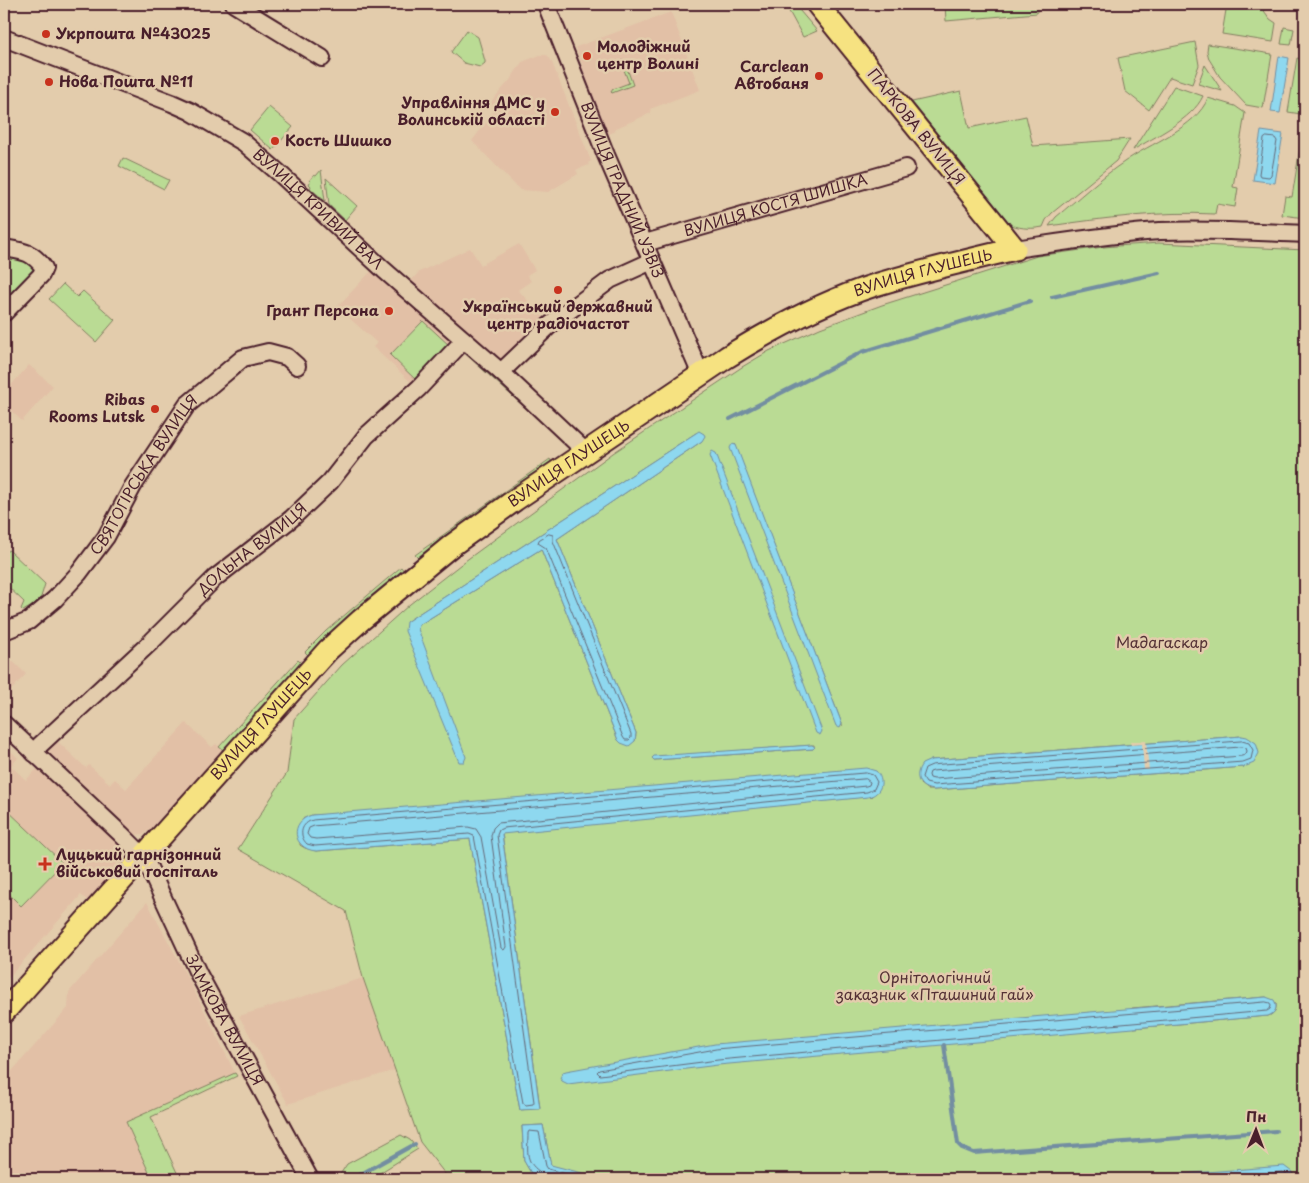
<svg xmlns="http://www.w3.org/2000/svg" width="1309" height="1183" viewBox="0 0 1309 1183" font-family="'Playpen Sans',sans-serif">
  <rect width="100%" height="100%" fill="#e3ccac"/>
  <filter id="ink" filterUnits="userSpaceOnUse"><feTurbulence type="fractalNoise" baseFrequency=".02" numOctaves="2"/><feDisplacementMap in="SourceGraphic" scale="10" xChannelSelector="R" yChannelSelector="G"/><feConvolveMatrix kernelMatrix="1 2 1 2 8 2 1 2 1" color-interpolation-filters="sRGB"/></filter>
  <g filter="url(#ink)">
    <path fill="#e2c0a6" d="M 671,12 L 700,90 L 650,109 L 651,113 L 614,129 L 616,131 L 609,134 L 604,129 L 579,67 L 582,65 L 576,47 Z
      M 540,55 L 547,55 L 551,60 L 591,161 L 588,163 L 589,165 L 576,170 L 578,174 L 548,192 L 520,190 L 472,141 L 495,110 L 490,103 L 510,80 L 522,62 Z
      M 519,244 L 535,270 L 527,275 L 531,281 L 518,290 L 548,322 L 502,366 L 409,283 L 419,272 L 470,248 L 481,265 Z
      M 374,268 L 457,342 L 415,386 L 373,347 L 377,343 L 337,307 Z
      M 29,365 L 53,386 L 22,421 L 4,404 L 4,393 Z
      M 4,653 L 26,674 L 4,698 Z
      M 186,723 L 212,747 L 216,744 L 223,750 L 151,829 L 144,834 L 134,835 L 125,831 L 41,752 L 54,738 L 86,768 L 89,765 L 110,784 L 115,779 L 126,789 Z
      M 4,744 L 18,758 L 11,766 L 26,780 L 40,766 L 124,845 L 125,850 L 123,863 L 88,901 L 81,895 L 4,983 Z
      M 147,902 L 190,982 L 235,1073 L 126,1122 L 152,1179 L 4,1179 L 4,1080 L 68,1008 L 69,992 Z
      M 363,978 L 395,1070 L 288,1104 L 239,1016 Z"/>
    <path fill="#badb94" stroke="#827d60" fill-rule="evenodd" d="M 785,4 L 794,4 L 817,31 L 803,37 Z
      M 945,4 L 1088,4 L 1037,8 L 1037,13 L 946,21 Z
      M 1227,4 L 1259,4 L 1270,19 L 1276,23 L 1273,42 L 1222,34 Z
      M 1284,27 L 1294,29 L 1291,45 L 1281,44 Z
      M 467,30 L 478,37 L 485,61 L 485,63 L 480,67 L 464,63 L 451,52 Z
      M 1195,42 L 1199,65 L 1192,84 L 1170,77 L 1149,110 L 1125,91 L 1118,58 Z
      M 1208,44 L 1272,54 L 1263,108 L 1246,105 L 1220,77 L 1209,59 L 1207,51 Z
      M 1297,58 L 1305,60 L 1305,111 L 1301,114 L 1288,112 Z
      M 624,60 L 633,85 L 612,93 L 611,92 L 613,89 L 629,83 L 621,62 Z
      M 1205,65 L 1222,91 L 1198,84 Z
      M 1174,86 L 1203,96 C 1193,119 1154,137 1133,150 Z
      M 961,91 L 969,128 L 1026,116 L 1033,146 L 1130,139 L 1116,161 L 1052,213 L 1046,220 L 1043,227 C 1032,229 1023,229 1011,225 L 912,102 Z
      M 1208,98 L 1235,106 L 1245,113 L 1233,187 L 1238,188 L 1235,207 L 1217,204 L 1215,214 C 1159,211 1105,218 1049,226 L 1056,217 C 1078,199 1100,178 1124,162 C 1150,143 1196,128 1208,98 Z
      M 269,107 L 293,127 L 273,150 L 250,130 Z
      M 1305,117 L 1305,218 L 1282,215 L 1285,196 L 1292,197 Z
      M 123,158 L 169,180 L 164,189 L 119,166 Z
      M 321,170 L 325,201 L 310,188 L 311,186 L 309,184 L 310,182 L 309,181 L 314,175 L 316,176 Z
      M 326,178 L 357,206 L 345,220 L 329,205 Z
      M 1159,243 L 1305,250 L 1305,1179 L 1294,1179 L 1293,1176 L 1149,1179 L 605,1179 L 551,1166 L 543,1125 L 522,1126 L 524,1161 L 531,1173 L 543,1179 L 449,1179 L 420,1142 L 363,978 L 346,911 L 238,849 L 287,773 L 294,719 L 342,665 L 410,604 L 465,561 L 613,453 L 742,367 L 769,351 L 820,328 L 882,305 L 1037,256 L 1103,247 ZM 696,433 L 702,441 L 557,539 L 636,733 L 635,741 L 618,740 L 541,549 L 419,625 L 418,629 L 406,622 ZM 735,444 L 842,724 L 842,726 ZM 1242,736 L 1244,767 L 934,790 L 928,790 L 920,784 L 931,760 ZM 814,745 L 814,748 L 813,749 L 654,760 L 653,757 ZM 873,796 L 502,833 L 540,1108 L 520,1110 L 470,839 L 316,851 L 305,848 L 300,845 L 302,819 L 312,815 ZM 1266,997 L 1276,1003 C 1277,1010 1274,1014 1268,1016 L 1134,1028 L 1132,1008 Z
      M 11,256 L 27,259 L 34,267 L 33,272 L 11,296 L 4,290 L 4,272 Z
      M 63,284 L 77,297 L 83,291 L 115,320 L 96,342 L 49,299 Z
      M 423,321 L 451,347 L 418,382 L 390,355 Z
      M 463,346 L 554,429 L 552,432 L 460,349 Z
      M 550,459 L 553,464 L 419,559 L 415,555 Z
      M 9,550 L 45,584 L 41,597 L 32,606 L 23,611 L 21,609 L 24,602 L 4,583 L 4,553 Z
      M 401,567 L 404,571 L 309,656 L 305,652 L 326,631 Z
      M 298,660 L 302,664 L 223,750 L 219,747 Z
      M 4,807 L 63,863 L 21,906 L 4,889 Z
      M 235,1073 L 237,1076 L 151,1117 L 180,1179 L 152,1179 L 126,1122 Z
      M 401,1135 L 410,1140 L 418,1149 L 370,1179 L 339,1179 L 339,1176 L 347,1164 Z"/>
    <path fill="#8ed8ef" stroke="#738ea1" d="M 1279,56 L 1289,58 L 1280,113 L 1271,112 Z
      M 1261,131 L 1283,134 L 1275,183 L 1253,180 Z
      M 699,431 L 704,434 L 705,436 L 702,441 L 557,539 L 636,733 L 635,741 L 629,746 L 621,743 L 618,740 L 541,549 L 419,625 L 418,629 L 466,757 L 464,762 L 459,762 L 405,631 L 406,622 Z
      M 732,444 L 736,445 L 842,724 L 840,728 L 836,726 L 730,448 Z
      M 712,451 L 716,453 L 822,731 L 820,735 L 816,733 L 710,455 Z
      M 1242,736 L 1247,737 L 1256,743 L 1259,753 L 1254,763 L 1244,767 L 934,790 C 919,789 913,776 922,764 L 931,760 Z
      M 812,745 L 815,747 L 813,749 L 654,760 L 652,758 L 654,756 Z
      M 866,768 L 876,771 C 885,780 882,794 868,797 L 502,834 L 540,1109 L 520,1110 L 470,839 L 316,851 C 292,849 289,821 312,815 Z
      M 1266,997 L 1274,1000 C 1278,1007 1276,1013 1268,1016 L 718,1065 L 568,1084 L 562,1081 L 560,1078 L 563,1072 L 566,1071 L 715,1044 Z
      M 543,1125 L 551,1165 L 605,1179 L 543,1179 L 531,1173 L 524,1161 L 522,1126 Z
      M 1284,1166 L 1292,1172 L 1294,1179 L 1114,1179 Z"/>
    <path fill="#e3ccac" d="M 1146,741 L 1149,770 L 1144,770 L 1142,744 L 1131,745 L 1130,742 Z"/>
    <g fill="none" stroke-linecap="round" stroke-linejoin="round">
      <path stroke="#656979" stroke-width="1" d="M 1267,137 L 1275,138 L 1277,141 L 1271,175 L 1269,177 L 1260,176 L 1259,174 L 1264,139 Z
        M 549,534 L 553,535 L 553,541 L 631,734 L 631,738 L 629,740 L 625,740 L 623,737 L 546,548 L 538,543 L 539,540 Z
        M 1242,741 L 1249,743 L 1253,750 L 1251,759 L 1243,762 L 934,785 L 926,783 L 922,777 L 925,768 L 932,765 Z
        M 1242,747 L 1246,748 L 1247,751 L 1246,754 L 1242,756 L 934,779 L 930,778 L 929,775 L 930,772 L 933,771 Z
        M 866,773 L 873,775 L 877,782 L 874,789 L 867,792 L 503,828 L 499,830 L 497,835 L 534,1102 L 533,1104 L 526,1105 L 523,1103 L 474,836 L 469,834 L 315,846 L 307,844 C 298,835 301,823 313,820 Z
        M 866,779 L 870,782 L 869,785 L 866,786 L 498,823 L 493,828 L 491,836 L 506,947 L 504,950 L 501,948 L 481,837 L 476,829 L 468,827 L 316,839 L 310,838 L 307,834 L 309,828 L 314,826 Z
        M 1266,1002 L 1270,1003 L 1271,1006 L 1270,1009 L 1267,1011 L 718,1060 L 600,1075 L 597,1072 L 599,1070 L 716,1049 Z
        M 544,1179 L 543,1174 C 524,1162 528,1153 528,1133 L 529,1131 L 539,1132 L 546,1166 L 548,1169 L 585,1179
        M 1181,1179 L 1283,1172 L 1287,1174 L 1289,1179"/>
      <path stroke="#738ea1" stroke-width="4" d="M 1052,297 L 1159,273
        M 730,419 L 862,352 L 1030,301
        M 944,1045 L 958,1144 L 962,1148 L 974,1153 L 1276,1131
        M 352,1179 L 415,1144"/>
      <g stroke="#4a1f2b" stroke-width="20">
        <g id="minor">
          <path d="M 234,4 L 322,58"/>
          <path id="s1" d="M 546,4 L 606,155 L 701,375"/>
          <path id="s2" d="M 4,38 L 172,103 L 190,111 L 243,142 L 278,172 L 384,270 L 501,372 L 586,452"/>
          <path id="s3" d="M 645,243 L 906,168"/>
          <path d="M 4,248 C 22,251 32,251 44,268 L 41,275 L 4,313"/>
          <path d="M 1015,249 C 1063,242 1111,234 1160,231 C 1208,229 1257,232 1305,234"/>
          <path d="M 501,372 L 550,325 L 610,280 L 652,261"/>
          <path id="s4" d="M 4,631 L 29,621 L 55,599 L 79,573 L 106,537 L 133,486 L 187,405 L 243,358 L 268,352 L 287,357 L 297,366"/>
          <path id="s5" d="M 4,724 L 121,834 L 144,857 L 198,973 L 310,1179"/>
          <path id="s6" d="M 34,753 L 40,745 L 152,641 L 215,578 L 291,519 L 330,482 L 366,436 L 419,388 L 464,340"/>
        </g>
      </g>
      <g stroke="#4a1f2b" stroke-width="25">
        <g id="major">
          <path id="s7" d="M 4,1012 L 328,650 L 361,620 L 451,546 L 515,500 L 727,357 C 774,328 822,302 875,285 C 921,271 968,260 1015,249 L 817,4"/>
        </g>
      </g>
      <use href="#minor" stroke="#e3ccac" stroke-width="16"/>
      <use href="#major" stroke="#f6e281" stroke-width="21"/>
    </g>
  </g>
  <g fill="#c8321e" stroke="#e3ccac" stroke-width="2">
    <circle cx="46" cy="34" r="5"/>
    <circle cx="587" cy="56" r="5"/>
    <circle cx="819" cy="76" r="5"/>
    <circle cx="49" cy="82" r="5"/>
    <circle cx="555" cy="112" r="5"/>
    <circle cx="275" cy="141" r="5"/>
    <circle cx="558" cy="290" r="5"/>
    <circle cx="389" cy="311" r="5"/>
    <circle cx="155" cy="409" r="5"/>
    <path d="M42.5 856.5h5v5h5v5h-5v5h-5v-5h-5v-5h5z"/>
  </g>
  <g text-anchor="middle" stroke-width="5" stroke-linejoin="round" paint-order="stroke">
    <g font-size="15" font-weight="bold" fill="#4a1f2b" stroke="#e3ccac" text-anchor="start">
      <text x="56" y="39">Укрпошта №43025</text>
      <text x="597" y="52">Молодіжний<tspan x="597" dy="17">центр Волині</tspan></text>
      <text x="809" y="72" text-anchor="end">Carclean<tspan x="809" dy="17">Автобаня</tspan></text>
      <text x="59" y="87">Нова Пошта №11</text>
      <text x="545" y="108" text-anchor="end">Управління ДМС у<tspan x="545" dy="17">Волинській області</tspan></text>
      <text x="285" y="146">Кость Шишко</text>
      <text x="558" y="312" text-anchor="middle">Український державний<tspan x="558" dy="17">центр радіочастот</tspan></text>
      <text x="379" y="316" text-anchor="end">Грант Персона</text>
      <text x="145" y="405" text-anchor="end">Ribas<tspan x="145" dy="17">Rooms Lutsk</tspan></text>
      <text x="56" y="860">Луцький гарнізонний<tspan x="56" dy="17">військовий госпіталь</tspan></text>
    </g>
    <g font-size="15" fill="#4a1f2b" stroke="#e3ccac">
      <text transform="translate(916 127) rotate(51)" y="5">ПАРКОВА ВУЛИЦЯ</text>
      <text dy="5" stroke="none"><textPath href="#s1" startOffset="201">ВУЛИЦЯ ГРАДНИЙ УЗВІЗ</textPath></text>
      <text dy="5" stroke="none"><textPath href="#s3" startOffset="136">ВУЛИЦЯ КОСТЯ ШИШКА</textPath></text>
      <text dy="5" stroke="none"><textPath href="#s2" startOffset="362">ВУЛИЦЯ КРИВИЙ ВАЛ</textPath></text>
      <text dy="5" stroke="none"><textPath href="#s7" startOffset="1196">ВУЛИЦЯ ГЛУШЕЦЬ</textPath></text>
      <text dy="5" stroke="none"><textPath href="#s7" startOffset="791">ВУЛИЦЯ ГЛУШЕЦЬ</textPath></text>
      <text dy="5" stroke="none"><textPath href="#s4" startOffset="214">СВЯТОГІРСЬКА ВУЛИЦЯ</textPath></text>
      <text dy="5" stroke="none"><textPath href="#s6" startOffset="299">ДОЛЬНА ВУЛИЦЯ</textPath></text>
      <text dy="5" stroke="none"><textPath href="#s7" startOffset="386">ВУЛИЦЯ ГЛУШЕЦЬ</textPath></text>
      <text dy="5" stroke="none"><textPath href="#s5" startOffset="375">ЗАМКОВА ВУЛИЦЯ</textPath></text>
    </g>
    <g font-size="15" fill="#553236" stroke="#e3ccac">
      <text x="1162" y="648">Мадагаскар</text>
      <text x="935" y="983">Орнітологічний<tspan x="935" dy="17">заказник «Пташиний гай»</tspan></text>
    </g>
  </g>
  <rect width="1309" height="1183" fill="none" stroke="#e3ccac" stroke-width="20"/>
  <rect x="10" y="10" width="1289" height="1163" fill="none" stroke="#4a1f2b" stroke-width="2" filter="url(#ink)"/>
  <g transform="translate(1256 1130) rotate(1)" stroke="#e3ccac" stroke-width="4" paint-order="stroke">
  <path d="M0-4L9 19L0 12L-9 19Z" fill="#4a1f2b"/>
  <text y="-8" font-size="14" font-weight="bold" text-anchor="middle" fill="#4a1f2b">Пн</text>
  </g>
</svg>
